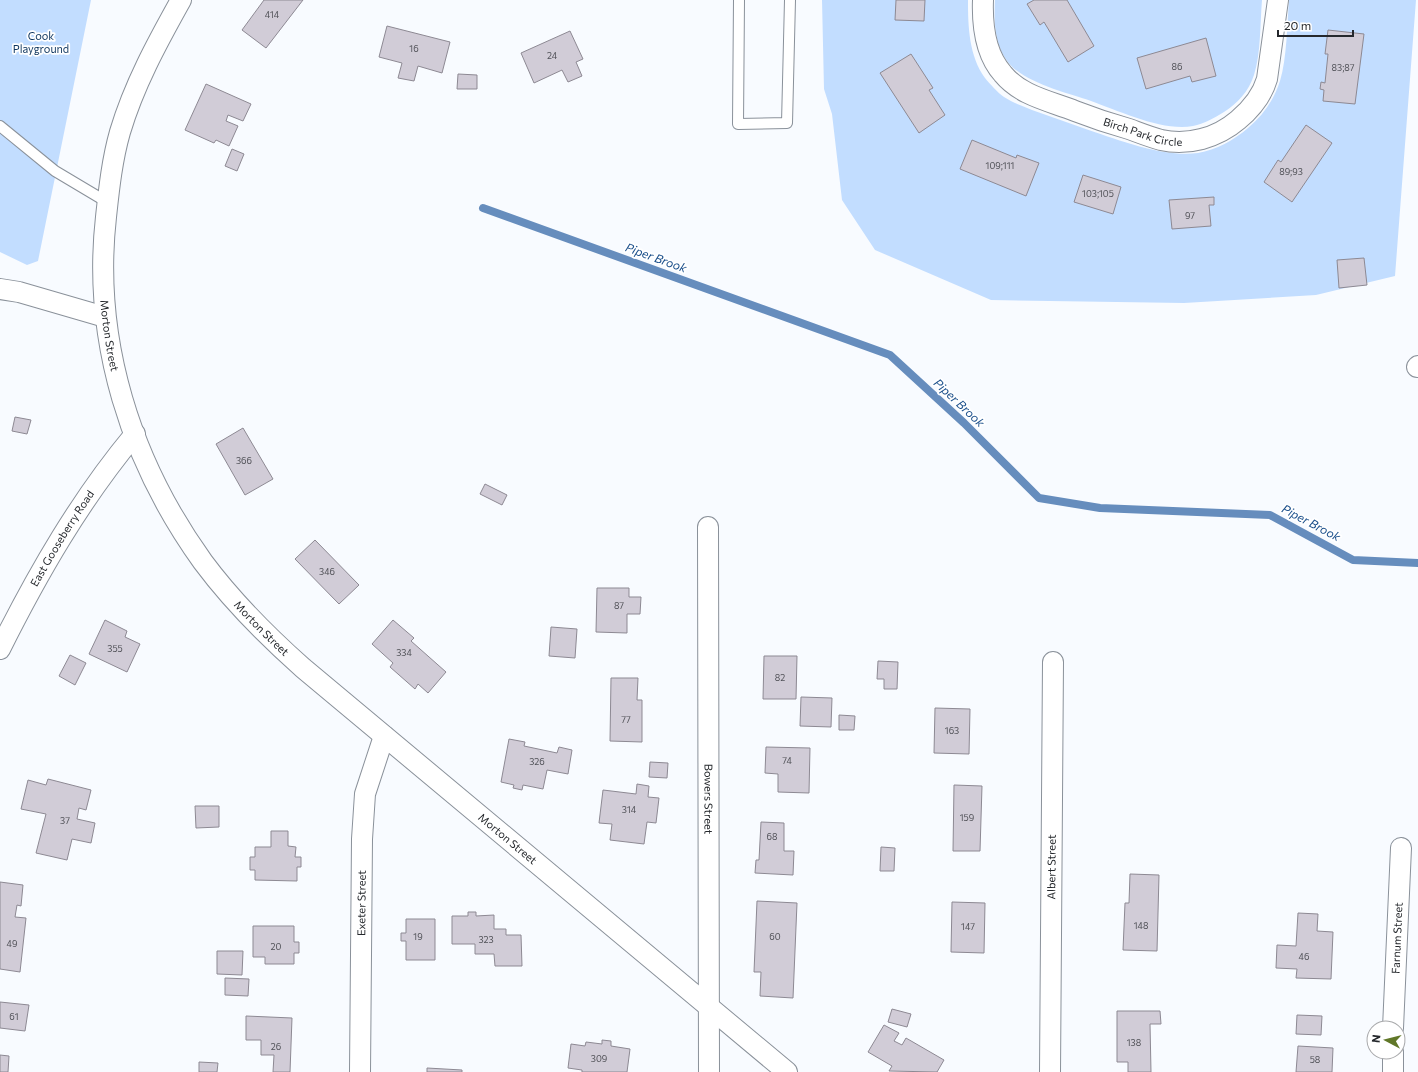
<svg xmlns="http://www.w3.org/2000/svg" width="1418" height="1072" viewBox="0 0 1418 1072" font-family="Commissioner,sans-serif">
  <rect width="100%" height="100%" fill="#f8fbff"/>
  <path fill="#c2ddff" d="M 0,0 L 91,0 L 38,261 L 27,265 L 0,252 Z
    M 822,0 L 968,0 C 968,27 969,56 985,78 C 990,84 998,93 1004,97 C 1013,103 1023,106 1032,110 C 1049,116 1066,122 1083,128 C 1116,139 1163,158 1198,153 C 1216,150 1234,140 1248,128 C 1263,115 1274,100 1280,81 C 1287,58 1287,25 1289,0 L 1416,0 L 1395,276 L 1316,295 L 1184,303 L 991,300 L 875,250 L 842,200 L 832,114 L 824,89 Z
    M 995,0 L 1262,0 C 1260,24 1261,53 1254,75 C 1249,91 1237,104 1224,112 C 1214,118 1204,124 1193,126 C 1164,132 1119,111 1091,101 C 1067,93 1022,82 1007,61 C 994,43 994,21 995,0 Z"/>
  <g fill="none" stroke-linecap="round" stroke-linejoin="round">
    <path stroke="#668dbd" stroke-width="8" d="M 483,208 L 890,355 L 964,423 L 1039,498 L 1100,508 L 1270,515 L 1353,560 L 1418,563"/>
  </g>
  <path fill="#d1ccd7" stroke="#8d8993" d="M 264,0 L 303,0 L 266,48 L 242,30 Z
    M 896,0 L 925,0 L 924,21 L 895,20 Z
    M 1034,0 L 1067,0 L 1094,46 L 1068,62 L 1044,22 L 1040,25 L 1027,4 Z
    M 387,26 L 450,42 L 442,73 L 418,66 L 414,81 L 398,78 L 402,63 L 379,57 Z
    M 1328,30 L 1364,34 L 1355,104 L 1323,101 L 1324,90 L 1320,89 L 1321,82 L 1325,83 L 1328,54 L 1325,54 Z
    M 570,31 L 583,59 L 576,62 L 582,76 L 568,82 L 562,70 L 534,83 L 521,53 Z
    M 1206,38 L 1216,76 L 1192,82 L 1190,76 L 1146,89 L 1137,58 Z
    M 911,54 L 933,88 L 929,90 L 945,115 L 919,133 L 880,73 Z
    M 458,74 L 477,75 L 477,89 L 457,89 Z
    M 206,84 L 251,104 L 243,121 L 228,115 L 226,121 L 238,126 L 229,146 L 216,140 L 214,143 L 185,130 Z
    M 1306,125 L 1332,143 L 1292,202 L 1264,182 L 1278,160 L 1281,162 Z
    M 972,140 L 1016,158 L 1017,155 L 1039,163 L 1026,196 L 960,169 Z
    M 232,149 L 244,154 L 237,171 L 225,166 Z
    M 1083,175 L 1121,187 L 1113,214 L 1074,202 Z
    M 1214,197 L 1214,205 L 1209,205 L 1211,226 L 1172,229 L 1169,200 Z
    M 1364,258 L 1367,285 L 1339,288 L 1337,260 Z
    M 15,417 L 31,420 L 27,434 L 12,431 Z
    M 243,428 L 273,479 L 245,495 L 216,444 Z
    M 485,484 L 507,495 L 502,505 L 480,494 Z
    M 315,540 L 359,585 L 339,604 L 295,559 Z
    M 597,588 L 629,588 L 629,597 L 641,597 L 640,614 L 627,614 L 627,633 L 596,632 Z
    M 105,620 L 127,631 L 125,637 L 140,644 L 127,672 L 89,654 Z
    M 393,620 L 414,638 L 411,641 L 446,672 L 428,693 L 418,684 L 415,689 L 390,667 L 393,663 L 372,644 Z
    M 551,627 L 577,629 L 575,658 L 549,656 Z
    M 70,655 L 86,663 L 75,685 L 59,676 Z
    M 764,656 L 797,656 L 796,699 L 763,699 Z
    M 878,661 L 898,662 L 897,689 L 884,689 L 884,679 L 877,679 Z
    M 611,678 L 638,678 L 637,700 L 642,700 L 642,742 L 610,741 Z
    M 801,697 L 832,698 L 831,727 L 800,726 Z
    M 935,708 L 970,709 L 969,754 L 934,753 Z
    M 839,715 L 855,716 L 854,730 L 839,730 Z
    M 509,739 L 525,742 L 524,746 L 557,753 L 559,747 L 572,750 L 568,774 L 547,770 L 543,789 L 523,785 L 522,790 L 513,788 L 514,785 L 501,782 Z
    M 766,747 L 810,748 L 809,793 L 778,792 L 778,774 L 765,773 Z
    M 650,762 L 668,763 L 667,778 L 649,777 Z
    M 48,779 L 91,790 L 86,810 L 79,808 L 77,819 L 95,823 L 91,843 L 72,839 L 67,860 L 36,853 L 46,814 L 21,809 L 28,780 L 46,785 Z
    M 637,784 L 649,786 L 648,797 L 659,798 L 656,823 L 647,822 L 644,844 L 610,840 L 612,824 L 599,823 L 603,790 L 636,794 Z
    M 954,785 L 982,786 L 980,851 L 953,851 Z
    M 195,806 L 219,806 L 219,827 L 196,828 Z
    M 761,822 L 784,823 L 784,851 L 794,851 L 793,875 L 755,873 L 756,860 L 759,860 Z
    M 271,831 L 288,831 L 288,846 L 296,847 L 295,857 L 301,857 L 301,867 L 297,867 L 297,881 L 255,880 L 255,870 L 250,870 L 250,857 L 255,857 L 255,847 L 271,847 Z
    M 881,847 L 895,848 L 894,871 L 880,871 Z
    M 1130,874 L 1159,875 L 1157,951 L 1123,950 L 1125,903 L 1129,903 Z
    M 0,882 L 23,885 L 21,906 L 17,905 L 15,917 L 26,918 L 20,972 L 0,969 Z
    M 757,901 L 797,903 L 793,998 L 760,996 L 761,972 L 754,972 Z
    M 952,902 L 985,903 L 984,953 L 951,952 Z
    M 468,912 L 476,912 L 476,916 L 494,915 L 494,929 L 506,929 L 506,935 L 521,935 L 522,966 L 495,966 L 494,954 L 475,954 L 475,944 L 452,944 L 452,916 L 468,916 Z
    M 1298,913 L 1318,914 L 1317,931 L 1333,932 L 1331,979 L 1296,978 L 1297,969 L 1276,968 L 1277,945 L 1296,946 Z
    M 406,919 L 435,919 L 435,960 L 406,960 L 406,941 L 401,941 L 401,933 L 406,933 Z
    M 253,926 L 294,926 L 294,942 L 299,942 L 299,953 L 294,953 L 294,964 L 265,964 L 265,957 L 253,957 Z
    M 217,951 L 243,951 L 242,975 L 217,974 Z
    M 225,978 L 249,979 L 248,996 L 225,995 Z
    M 0,1002 L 29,1005 L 25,1031 L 0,1028 Z
    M 892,1009 L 911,1014 L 907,1027 L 888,1022 Z
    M 1117,1011 L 1160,1011 L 1161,1024 L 1150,1024 L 1151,1072 L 1128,1072 L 1128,1062 L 1117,1062 Z
    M 1297,1015 L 1322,1016 L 1321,1035 L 1296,1034 Z
    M 246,1016 L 292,1018 L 290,1072 L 273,1072 L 274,1055 L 261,1055 L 261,1040 L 246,1040 Z
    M 884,1025 L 899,1033 L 894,1041 L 902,1045 L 906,1038 L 944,1060 L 937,1072 L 889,1071 L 892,1066 L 868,1052 Z
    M 602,1040 L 611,1041 L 611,1046 L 630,1049 L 627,1072 L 582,1072 L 582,1070 L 568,1068 L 571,1044 L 585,1046 L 586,1042 L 602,1044 Z
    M 1298,1046 L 1333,1048 L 1332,1072 L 1296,1072 Z
    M 0,1055 L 9,1056 L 8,1072 L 0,1072 Z
    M 199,1062 L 218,1063 L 217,1072 L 199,1072 Z
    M 427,1068 L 462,1070 L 462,1072 L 427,1072 Z"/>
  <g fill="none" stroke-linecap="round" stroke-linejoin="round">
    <g stroke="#8a919a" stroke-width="12">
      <path id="service" d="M 739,0 L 738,124 L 787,123 L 790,0
        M 0,126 L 55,171 L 107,202"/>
    </g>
    <g stroke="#8a919a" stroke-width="22">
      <g id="minor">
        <path id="s1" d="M 181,0 C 157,43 134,85 120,132 C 112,160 109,189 106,217 C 92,341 131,462 203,562 C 232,601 267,636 303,668 L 787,1072"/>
        <path id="s2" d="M 983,0 C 982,26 985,54 1003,74 C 1021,96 1050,101 1075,111 C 1093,118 1111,124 1129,129 C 1140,133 1150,137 1161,140 C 1188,146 1217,138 1238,120 C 1251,109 1262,96 1267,79 L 1278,0"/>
        <path d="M 0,289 L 19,292 L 105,317"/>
        <path d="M 1417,367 L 1418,366"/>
        <path id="s3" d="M 708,527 L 709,1072"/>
        <path id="s4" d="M 0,649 C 38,573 80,500 135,434"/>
        <path id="s5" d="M 1393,1028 L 1401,848"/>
        <path id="s6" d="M 360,1072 L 362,839 L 365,794 L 384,736"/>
        <path id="s7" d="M 1050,1072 L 1053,662"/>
        <path d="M 1393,1072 L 1393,1052"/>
      </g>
    </g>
    <use href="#service" stroke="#fff" stroke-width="10"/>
    <use href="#minor" stroke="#fff" stroke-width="20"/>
  </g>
  <g text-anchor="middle" stroke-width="3.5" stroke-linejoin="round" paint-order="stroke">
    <g font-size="9" fill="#505157">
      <text x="272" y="18">414</text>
      <text x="414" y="52">16</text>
      <text x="552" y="59">24</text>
      <text x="1177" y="70">86</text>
      <text x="1343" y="71">83;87</text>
      <text x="1000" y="169">109;111</text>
      <text x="1291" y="175">89;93</text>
      <text x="1098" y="197">103;105</text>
      <text x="1190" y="219">97</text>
      <text x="244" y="464">366</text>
      <text x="327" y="575">346</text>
      <text x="619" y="609">87</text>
      <text x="115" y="652">355</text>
      <text x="404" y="656">334</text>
      <text x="780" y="681">82</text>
      <text x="626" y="723">77</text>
      <text x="952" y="734">163</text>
      <text x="787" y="764">74</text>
      <text x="537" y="765">326</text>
      <text x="629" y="813">314</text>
      <text x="967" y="821">159</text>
      <text x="65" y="824">37</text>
      <text x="772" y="840">68</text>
      <text x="1141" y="929">148</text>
      <text x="968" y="930">147</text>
      <text x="418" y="940">19</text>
      <text x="775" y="940">60</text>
      <text x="486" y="943">323</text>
      <text x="12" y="947">49</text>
      <text x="276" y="950">20</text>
      <text x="1304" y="960">46</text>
      <text x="14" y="1020">61</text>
      <text x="1134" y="1046">138</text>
      <text x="276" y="1050">26</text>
      <text x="599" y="1062">309</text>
      <text x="1315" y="1063">58</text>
    </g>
    <g font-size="11" fill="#0f365f" stroke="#fff">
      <text x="41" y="40">Cook<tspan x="41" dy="13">Playground</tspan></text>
    </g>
    <g font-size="11" fill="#25282c" stroke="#fff">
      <text dy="4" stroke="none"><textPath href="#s2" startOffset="232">Birch Park Circle</textPath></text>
      <text dy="4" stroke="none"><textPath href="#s1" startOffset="351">Morton Street</textPath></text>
      <text dy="4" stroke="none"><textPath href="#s4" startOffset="127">East Gooseberry Road</textPath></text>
      <text dy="4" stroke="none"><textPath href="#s1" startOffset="687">Morton Street</textPath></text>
      <text dy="4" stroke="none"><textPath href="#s3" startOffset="272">Bowers Street</textPath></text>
      <text dy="4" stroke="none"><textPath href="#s1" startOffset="1011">Morton Street</textPath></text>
      <text dy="4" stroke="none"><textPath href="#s7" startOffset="205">Albert Street</textPath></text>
      <text dy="4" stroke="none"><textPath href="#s6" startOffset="169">Exeter Street</textPath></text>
      <text dy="4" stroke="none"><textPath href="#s5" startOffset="90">Farnum Street</textPath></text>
    </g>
    <g font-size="12" font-style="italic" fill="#194e8a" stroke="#fff">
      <text transform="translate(656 258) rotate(20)" y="4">Piper Brook</text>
      <text transform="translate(959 403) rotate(43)" y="4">Piper Brook</text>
      <text transform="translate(1311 523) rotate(28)" y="4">Piper Brook</text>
    </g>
  </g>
  <g transform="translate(1386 1040) rotate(277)"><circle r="19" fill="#ffffff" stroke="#a8a9ab"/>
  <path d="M0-3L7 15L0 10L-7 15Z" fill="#607728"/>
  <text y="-6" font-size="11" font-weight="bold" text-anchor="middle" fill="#25282c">N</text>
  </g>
  <path d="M1278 30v6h75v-6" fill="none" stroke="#25282c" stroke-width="2"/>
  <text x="1284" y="30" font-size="12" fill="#25282c" stroke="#ffffff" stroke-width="3" paint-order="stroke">20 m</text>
</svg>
